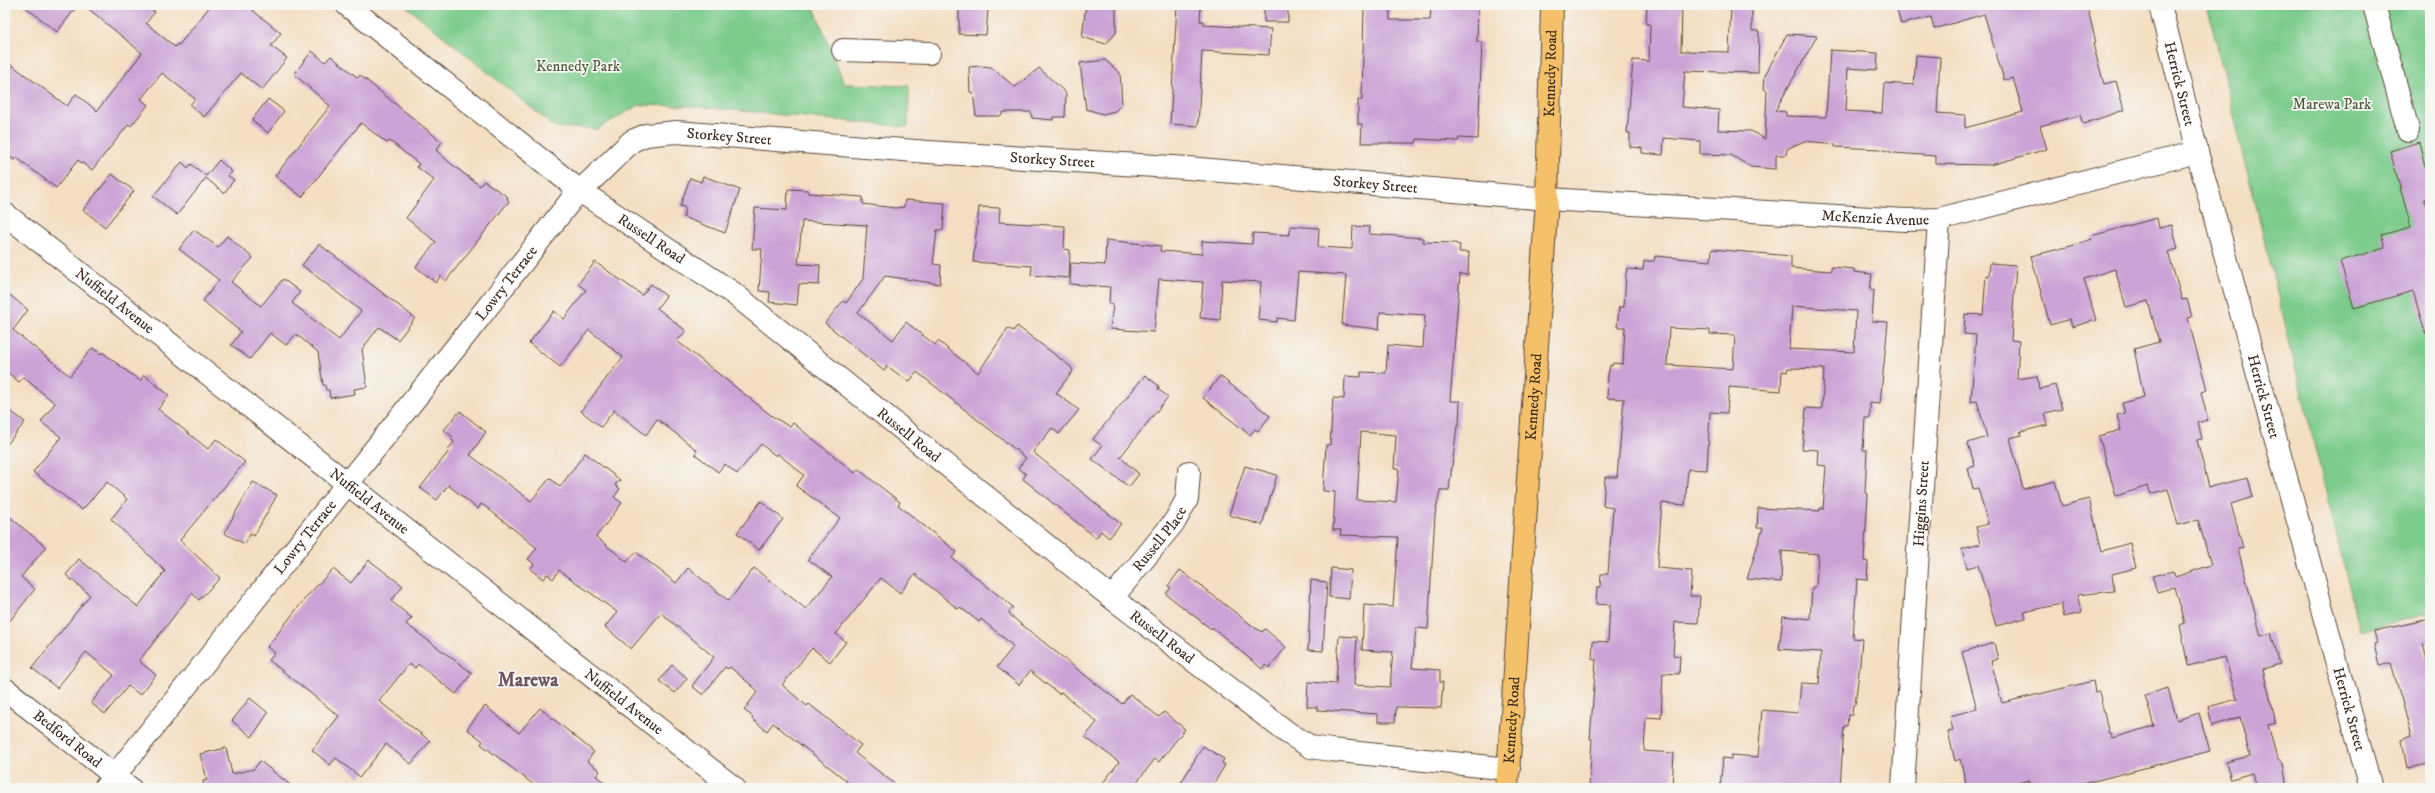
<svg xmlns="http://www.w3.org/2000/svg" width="2435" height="793" viewBox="0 0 2435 793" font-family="'IM FELL DW Pica',serif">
  <rect width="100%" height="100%" fill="#f6f6f2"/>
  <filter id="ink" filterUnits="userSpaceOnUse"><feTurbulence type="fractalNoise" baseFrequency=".025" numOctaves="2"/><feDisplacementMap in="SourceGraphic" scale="8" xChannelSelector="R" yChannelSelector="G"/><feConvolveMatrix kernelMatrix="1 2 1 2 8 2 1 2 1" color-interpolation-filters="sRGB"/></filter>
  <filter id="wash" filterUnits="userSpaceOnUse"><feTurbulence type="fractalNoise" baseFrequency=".012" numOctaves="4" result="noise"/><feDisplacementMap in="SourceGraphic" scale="16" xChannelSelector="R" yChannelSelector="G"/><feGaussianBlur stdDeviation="0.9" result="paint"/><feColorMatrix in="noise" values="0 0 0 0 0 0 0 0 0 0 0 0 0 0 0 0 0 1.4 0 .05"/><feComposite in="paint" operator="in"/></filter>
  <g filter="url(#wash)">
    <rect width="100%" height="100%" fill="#f4dfc3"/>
    <path fill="#7dcc8c" stroke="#5c7b55" d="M 405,5 L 813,5 L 844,84 L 909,86 L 908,127 L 690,106 L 639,105 L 597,129 L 555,127 Z
      M 2207,5 L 2430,5 L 2430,613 L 2360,631 Z"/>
    <g id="blocks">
      <path fill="#cca3d6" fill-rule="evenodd" d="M 23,5 L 78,5 L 57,32 Z
        M 84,5 L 145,5 L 155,12 L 146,23 L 175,47 L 177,44 L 179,45 L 211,5 L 246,5 L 281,33 L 271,46 L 287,58 L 262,90 L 241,73 L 204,117 L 190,105 L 195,99 L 162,73 L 141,99 L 148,105 L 131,126 L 129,124 L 92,170 L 78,160 L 56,188 L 16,157 L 14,160 L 5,152 L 5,60 L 67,106 L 76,94 L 97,111 L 142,53 Z
        M 959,5 L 979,5 L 979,9 L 988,10 L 986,35 L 959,34 Z
        M 1086,5 L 1116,5 L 1116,33 L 1106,44 L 1082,37 Z
        M 1177,5 L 1201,5 L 1200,21 L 1204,21 L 1204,25 L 1271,29 L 1269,55 L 1202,51 L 1198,126 L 1170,124 Z
        M 1264,5 L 1288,5 L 1288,22 L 1264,22 Z
        M 1364,5 L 1390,5 L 1390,20 L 1430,20 L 1431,5 L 1478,5 L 1477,42 L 1482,42 L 1478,139 L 1459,138 L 1458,141 L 1417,139 L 1416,143 L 1361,143 L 1362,124 L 1358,124 L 1358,100 L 1362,100 Z
        M 1647,5 L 1682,5 L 1681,51 L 1729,52 L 1731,5 L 1752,5 L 1752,31 L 1759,31 L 1758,73 L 1685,71 L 1682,107 L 1719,110 L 1718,130 L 1751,131 L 1765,139 L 1767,90 L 1764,89 L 1765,75 L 1787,34 L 1817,36 L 1775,111 L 1786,112 L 1786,116 L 1826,117 L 1830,50 L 1878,53 L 1877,70 L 1848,68 L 1846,111 L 1882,113 L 1884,83 L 1914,85 L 1916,55 L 1940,57 L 1937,113 L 1965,115 L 1965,128 L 2023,112 L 2013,78 L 2004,80 L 1984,14 L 1934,29 L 1931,17 L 1901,24 L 1896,5 L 2087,5 L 2096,43 L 2093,44 L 2104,84 L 2116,81 L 2124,110 L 2083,124 L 2080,115 L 2040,126 L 2047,149 L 1991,165 L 1936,164 L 1936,156 L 1894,153 L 1880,149 L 1835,147 L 1835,144 L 1804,141 L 1787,149 L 1786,155 L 1776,155 L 1776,169 L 1751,167 L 1731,155 L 1700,154 L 1700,141 L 1664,138 L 1663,155 L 1642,153 L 1642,148 L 1630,147 L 1630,133 L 1627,133 L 1633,60 L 1649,61 L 1650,24 L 1646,24 Z
        M 312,51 L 325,62 L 331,56 L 358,78 L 360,75 L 442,142 L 436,150 L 450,163 L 480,186 L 484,181 L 508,197 L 507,199 L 509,201 L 446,281 L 440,276 L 436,283 L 416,267 L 436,242 L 406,218 L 434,180 L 417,167 L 419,164 L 390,141 L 387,143 L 361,123 L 302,197 L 275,176 L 330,106 L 294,74 Z
        M 1105,60 L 1120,73 L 1122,104 L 1115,111 L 1103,114 L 1086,109 L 1080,63 Z
        M 980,66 L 991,67 L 1015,87 L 1039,68 L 1066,93 L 1065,117 L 1053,117 L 1053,120 L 1032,118 L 1031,112 L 1004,112 L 1000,116 L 976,116 L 973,93 L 970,92 L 969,67 Z
        M 268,99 L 284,111 L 268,133 L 252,120 Z
        M 2419,142 L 2430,186 L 2430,197 L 2424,199 L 2430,221 L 2430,332 L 2425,333 L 2413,291 L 2354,308 L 2340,261 L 2385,248 L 2381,235 L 2411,227 L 2390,151 Z
        M 219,160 L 232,172 L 228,176 L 234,180 L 224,193 L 206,178 L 177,215 L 153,196 L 182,162 L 188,168 L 191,164 L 206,176 Z
        M 112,174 L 134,191 L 105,227 L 83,210 Z
        M 703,176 L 740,190 L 725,233 L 683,217 L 686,208 L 680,206 L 690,178 L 701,182 Z
        M 788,189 L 808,190 L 808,193 L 863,197 L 863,204 L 895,208 L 904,207 L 905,200 L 945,203 L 943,230 L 937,230 L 933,264 L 941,265 L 940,284 L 885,276 L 858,313 L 893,340 L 906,322 L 935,345 L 938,341 L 978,373 L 1008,328 L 1013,331 L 1017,326 L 1070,366 L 1073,371 L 1056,393 L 1079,410 L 1059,434 L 1052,428 L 1033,452 L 1121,524 L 1109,538 L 1101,531 L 1096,538 L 1023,479 L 1026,474 L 1018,468 L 1026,458 L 917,372 L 909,382 L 887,366 L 884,371 L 825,323 L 843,301 L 846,303 L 863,279 L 867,225 L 802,221 L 798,264 L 820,265 L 819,285 L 799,284 L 797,305 L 769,302 L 770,292 L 759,291 L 762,249 L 752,249 L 755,208 L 787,210 Z
        M 979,207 L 1000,208 L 999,222 L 1065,226 L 1064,249 L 1070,250 L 1069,278 L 1031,275 L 1032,266 L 973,262 Z
        M 2157,218 L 2159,228 L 2172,225 L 2178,249 L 2168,252 L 2182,300 L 2187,299 L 2192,317 L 2188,318 L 2207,390 L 2201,392 L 2208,420 L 2198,423 L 2202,439 L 2197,440 L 2209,487 L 2248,478 L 2253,497 L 2231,504 L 2243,548 L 2238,549 L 2261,636 L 2271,633 L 2280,664 L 2263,669 L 2276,723 L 2268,725 L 2277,758 L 2283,763 L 2287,788 L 2256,788 L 2252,773 L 2231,779 L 2226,762 L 2250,756 L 2240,717 L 2212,726 L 2208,707 L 2237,699 L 2225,657 L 2188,666 L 2180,625 L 2185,623 L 2175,587 L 2157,592 L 2152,576 L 2173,571 L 2175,577 L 2211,565 L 2198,520 L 2178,525 L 2168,489 L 2151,494 L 2148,486 L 2116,496 L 2099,436 L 2121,430 L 2117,415 L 2125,413 L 2122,403 L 2144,397 L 2134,349 L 2159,342 L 2148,301 L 2126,307 L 2115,269 L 2084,279 L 2096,320 L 2072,327 L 2070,319 L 2050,325 L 2031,256 L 2071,246 L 2092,239 L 2091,236 Z
        M 1291,226 L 1319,228 L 1318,247 L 1352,249 L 1353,226 L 1370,227 L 1369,234 L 1423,238 L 1423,242 L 1454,243 L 1460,245 L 1459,252 L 1469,252 L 1468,275 L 1460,274 L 1450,401 L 1460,401 L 1459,426 L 1457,426 L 1449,490 L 1440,490 L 1435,515 L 1428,629 L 1416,628 L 1412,668 L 1440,670 L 1440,682 L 1443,682 L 1441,708 L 1396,707 L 1395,722 L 1378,722 L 1378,714 L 1317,710 L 1317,707 L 1307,707 L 1308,682 L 1336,684 L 1339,636 L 1357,637 L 1354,685 L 1390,687 L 1393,652 L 1362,650 L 1364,605 L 1393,607 L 1398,537 L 1340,535 L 1341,530 L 1333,530 L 1335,492 L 1323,491 L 1326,445 L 1330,445 L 1333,398 L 1344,399 L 1345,376 L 1361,377 L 1361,372 L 1386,373 L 1388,345 L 1423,348 L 1425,315 L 1380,312 L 1379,329 L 1342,325 L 1346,275 L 1298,272 L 1294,320 L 1277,318 L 1277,322 L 1258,320 L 1261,282 L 1222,280 L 1220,320 L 1200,318 L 1203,282 L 1159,279 L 1154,332 L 1110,329 L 1113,305 L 1109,304 L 1110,287 L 1070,284 L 1071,263 L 1105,265 L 1106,240 L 1161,246 L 1160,251 L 1202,254 L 1202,241 L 1252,244 L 1253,233 L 1289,235 ZM 1361,432 L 1396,435 L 1394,469 L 1399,469 L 1396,502 L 1357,500 Z
        M 194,230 L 218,247 L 227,236 L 253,258 L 231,282 L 261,306 L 283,279 L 300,292 L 292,303 L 339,340 L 361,311 L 302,265 L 319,244 L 415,318 L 398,340 L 379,327 L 362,349 L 367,387 L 354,389 L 355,394 L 330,398 L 329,390 L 326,390 L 325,385 L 323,385 L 318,352 L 296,334 L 286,345 L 270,333 L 250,359 L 231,345 L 241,332 L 203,301 L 219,280 L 179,249 Z
        M 1712,249 L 1791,256 L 1791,268 L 1831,271 L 1831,267 L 1854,269 L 1854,272 L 1872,274 L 1870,290 L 1874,290 L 1872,321 L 1888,322 L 1880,404 L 1870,403 L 1870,418 L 1865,418 L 1863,450 L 1867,450 L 1865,493 L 1868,494 L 1864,561 L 1868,562 L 1867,580 L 1857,579 L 1853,638 L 1862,639 L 1860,663 L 1855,705 L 1853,705 L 1852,715 L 1848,715 L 1847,726 L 1844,726 L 1840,788 L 1720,788 L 1723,758 L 1731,759 L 1731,755 L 1758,757 L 1762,710 L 1798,713 L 1801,683 L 1819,684 L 1821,652 L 1779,649 L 1783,616 L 1810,619 L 1812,587 L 1816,587 L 1818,554 L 1782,551 L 1781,582 L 1747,579 L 1763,528 L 1757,528 L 1758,508 L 1820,511 L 1820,508 L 1823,509 L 1826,466 L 1818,465 L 1819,450 L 1802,449 L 1806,408 L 1822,409 L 1824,369 L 1788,368 L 1787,372 L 1782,371 L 1781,391 L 1729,387 L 1727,413 L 1710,412 L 1707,470 L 1688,469 L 1685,505 L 1662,503 L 1657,568 L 1692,571 L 1690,596 L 1700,596 L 1698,623 L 1675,622 L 1673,655 L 1680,656 L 1679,674 L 1663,673 L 1661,718 L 1646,717 L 1644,751 L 1674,753 L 1672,788 L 1589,788 L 1592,739 L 1590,739 L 1596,660 L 1592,659 L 1593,641 L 1608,642 L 1610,605 L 1596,604 L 1597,587 L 1600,587 L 1601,574 L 1608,574 L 1613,508 L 1603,506 L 1605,477 L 1617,477 L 1624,399 L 1607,398 L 1608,375 L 1610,365 L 1612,366 L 1613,363 L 1623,364 L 1625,327 L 1617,327 L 1619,307 L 1624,307 L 1626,274 L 1627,269 L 1643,270 L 1644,261 L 1654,261 L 1655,256 L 1711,261 ZM 1792,306 L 1856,311 L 1854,352 L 1789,349 ZM 1669,328 L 1710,330 L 1710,334 L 1735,335 L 1733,369 L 1667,365 Z
        M 595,262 L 642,295 L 651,284 L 666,296 L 657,308 L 686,331 L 677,341 L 772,416 L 790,427 L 793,423 L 855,473 L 858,469 L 900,502 L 898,505 L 957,552 L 952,558 L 1013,607 L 1009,612 L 1011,616 L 1091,680 L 1122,704 L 1130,694 L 1159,717 L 1164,712 L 1185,729 L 1159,762 L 1155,759 L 1132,788 L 1099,788 L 1119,762 L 1085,737 L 1097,722 L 1061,692 L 1059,694 L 1030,671 L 1019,685 L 997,667 L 1013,647 L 1011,644 L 981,619 L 979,622 L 960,607 L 958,609 L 915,574 L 900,593 L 881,578 L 836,634 L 846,642 L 830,662 L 812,648 L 782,685 L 807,706 L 809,704 L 861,745 L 855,753 L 900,788 L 841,788 L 847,781 L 773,723 L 767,731 L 752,719 L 753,717 L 744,710 L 758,691 L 730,667 L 728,669 L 725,667 L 703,695 L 692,686 L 714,657 L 661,613 L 631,649 L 605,627 L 617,612 L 559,570 L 553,579 L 547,574 L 543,579 L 530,569 L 534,564 L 528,559 L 537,548 L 486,507 L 481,504 L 478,509 L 448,485 L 437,500 L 420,488 L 449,451 L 448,450 L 454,442 L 451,439 L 453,437 L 444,430 L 460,411 L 486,432 L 470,455 L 531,501 L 550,478 L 560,487 L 585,453 L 620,480 L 615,485 L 620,489 L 614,497 L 622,503 L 596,537 L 627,562 L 636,552 L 676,583 L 688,568 L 729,601 L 754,568 L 806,609 L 832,577 L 808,559 L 840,518 L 796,486 L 804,475 L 778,454 L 776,456 L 761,444 L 737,474 L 725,464 L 718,472 L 695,454 L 697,450 L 657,419 L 646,435 L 614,410 L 601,427 L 581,411 L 623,357 L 589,330 L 560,367 L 529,343 L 554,311 L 564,319 L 586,290 L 578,284 Z
        M 1990,263 L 2016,265 L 2011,340 L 2019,341 L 2017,379 L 2037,376 L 2039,389 L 2055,385 L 2062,409 L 2045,413 L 2048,425 L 2020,432 L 2021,435 L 2010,438 L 2023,489 L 2055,481 L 2062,506 L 2089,499 L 2102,551 L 2130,543 L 2136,568 L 2112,574 L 2114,591 L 2077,595 L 2082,613 L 2064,617 L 2061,604 L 2024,612 L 2026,618 L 1996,626 L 1978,565 L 1967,568 L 1962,549 L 1980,544 L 1976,527 L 1988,524 L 1978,488 L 1973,489 L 1968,468 L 1975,466 L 1968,443 L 1987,437 L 1977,401 L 1971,402 L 1976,335 L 1964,334 L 1965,314 L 1983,315 L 1986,275 L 1989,276 Z
        M 5,291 L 28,310 L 13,330 L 70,376 L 92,348 L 101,354 L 102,352 L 140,381 L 144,375 L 169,395 L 158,409 L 208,449 L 216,439 L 245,462 L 180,540 L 220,578 L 199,600 L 192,593 L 139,661 L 156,675 L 140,695 L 128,686 L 105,714 L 91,703 L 114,675 L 86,652 L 57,688 L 32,668 L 90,595 L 66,575 L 79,559 L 138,607 L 165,571 L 111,519 L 127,499 L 107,482 L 82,510 L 33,472 L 61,437 L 41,422 L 55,403 L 23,377 L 19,382 L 5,370 Z
        M 1145,375 L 1159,386 L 1158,389 L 1168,397 L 1120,457 L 1139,474 L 1129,487 L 1092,459 L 1102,446 L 1093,439 Z
        M 1220,376 L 1270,416 L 1258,431 L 1255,429 L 1250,435 L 1203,398 Z
        M 5,407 L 25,422 L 5,447 Z
        M 1245,466 L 1277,475 L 1262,525 L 1229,515 Z
        M 253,482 L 277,495 L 254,536 L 250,534 L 245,544 L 224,533 Z
        M 761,501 L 783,519 L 759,550 L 737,533 Z
        M 5,513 L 46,547 L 21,577 L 35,589 L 5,627 Z
        M 369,560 L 403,586 L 391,601 L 412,618 L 406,624 L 472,673 L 456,694 L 418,664 L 415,668 L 409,664 L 379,701 L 430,741 L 411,764 L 386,744 L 360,777 L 336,758 L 330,765 L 312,750 L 339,716 L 269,660 L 275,653 L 267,647 L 307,596 L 333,569 L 351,583 Z
        M 1331,568 L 1351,570 L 1349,599 L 1329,597 Z
        M 1180,570 L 1254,627 L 1262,632 L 1265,629 L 1286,647 L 1269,668 L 1265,665 L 1262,669 L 1212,627 L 1211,629 L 1166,594 L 1171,588 L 1168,586 Z
        M 1311,580 L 1327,582 L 1323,651 L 1308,650 Z
        M 2430,619 L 2430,643 L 2423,644 L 2430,672 L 2430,763 L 2407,769 L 2402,740 L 2412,736 L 2391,663 L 2379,666 L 2374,644 L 2377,643 L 2374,631 Z
        M 1994,643 L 1998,659 L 1991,661 L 2002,703 L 2093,681 L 2095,693 L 2099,692 L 2109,734 L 2111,733 L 2112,738 L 2154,726 L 2145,695 L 2168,688 L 2177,720 L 2199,713 L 2210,751 L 2067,788 L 2031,788 L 2029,780 L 1999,788 L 1967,788 L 1960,759 L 1955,761 L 1948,732 L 1953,731 L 1950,716 L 1977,709 L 1962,652 Z
        M 672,665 L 687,678 L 675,693 L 659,681 Z
        M 250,698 L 268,713 L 252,737 L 232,721 Z
        M 485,706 L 519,733 L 540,708 L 594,752 L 587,761 L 600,771 L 596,776 L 612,788 L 538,788 L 481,744 L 483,741 L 467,729 Z
        M 1203,746 L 1224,759 L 1222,763 L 1225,765 L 1211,788 L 1178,788 Z
        M 226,748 L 232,774 L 254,769 L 260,761 L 294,788 L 204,788 L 203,781 L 207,780 L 200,754 Z"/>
    </g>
  </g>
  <g filter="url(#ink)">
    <use href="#blocks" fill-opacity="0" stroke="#574537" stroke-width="1"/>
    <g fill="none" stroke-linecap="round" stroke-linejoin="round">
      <g stroke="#574537" stroke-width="24">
        <g id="minor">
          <path id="s1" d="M 347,5 L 580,191 L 733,293 L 1112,598 L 1288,733 L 1311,747 L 1331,750 L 1509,769"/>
          <path id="s2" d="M 2160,5 L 2197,152 L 2371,788"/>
          <path d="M 2374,5 L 2408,130"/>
          <path d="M 843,50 L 929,53"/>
          <path id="s3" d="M 5,214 L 734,788"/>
          <path id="s4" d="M 1112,598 L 1175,521 L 1187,499 L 1189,472"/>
          <path id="s5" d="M 5,689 L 130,788"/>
          <path id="s6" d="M 105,788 L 468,332 L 572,199 L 632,141 L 646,135 L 676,132 L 928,152 L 1188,168 L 1547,199 L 1905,220 L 1939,219 L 2197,152"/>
          <path id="s7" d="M 1903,788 L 1939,219"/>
        </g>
      </g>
      <g stroke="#574537" stroke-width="24">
        <g id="major">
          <path id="s8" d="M 1507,788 L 1547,199 L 1552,5"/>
        </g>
      </g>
      <use href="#minor" stroke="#fff" stroke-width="22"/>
      <use href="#major" stroke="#f4c16a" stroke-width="22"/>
    </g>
  </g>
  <g text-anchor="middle" stroke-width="3.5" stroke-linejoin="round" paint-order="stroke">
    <g font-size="15" fill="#4f5b3f" stroke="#f6f6f2">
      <text x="578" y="71">Kennedy Park</text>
      <text x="2332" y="109">Marewa Park</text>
    </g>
    <g font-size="15" fill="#3b2a1e" stroke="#f6f6f2">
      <text dy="5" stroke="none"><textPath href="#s8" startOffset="716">Kennedy Road</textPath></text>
      <text dy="5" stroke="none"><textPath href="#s2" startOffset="81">Herrick Street</textPath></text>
      <text dy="5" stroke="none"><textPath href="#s6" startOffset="934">Storkey Street</textPath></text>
      <text dy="5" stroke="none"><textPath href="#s6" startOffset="1258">Storkey Street</textPath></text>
      <text dy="5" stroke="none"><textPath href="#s6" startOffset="1582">Storkey Street</textPath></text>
      <text dy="5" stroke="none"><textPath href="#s6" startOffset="2083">McKenzie Avenue</textPath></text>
      <text dy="5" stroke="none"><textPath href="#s1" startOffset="384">Russell Road</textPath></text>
      <text dy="5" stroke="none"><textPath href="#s6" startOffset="645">Lowry Terrace</textPath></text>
      <text dy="5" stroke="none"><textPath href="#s3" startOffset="140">Nuffield Avenue</textPath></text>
      <text dy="5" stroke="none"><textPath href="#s8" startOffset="392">Kennedy Road</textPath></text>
      <text dy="5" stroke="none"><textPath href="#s2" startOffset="405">Herrick Street</textPath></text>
      <text dy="5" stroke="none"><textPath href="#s1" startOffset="708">Russell Road</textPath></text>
      <text dy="5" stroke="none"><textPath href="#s3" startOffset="464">Nuffield Avenue</textPath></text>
      <text dy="5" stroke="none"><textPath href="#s7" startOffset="285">Higgins Street</textPath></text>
      <text dy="5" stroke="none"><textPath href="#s6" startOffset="321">Lowry Terrace</textPath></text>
      <text dy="5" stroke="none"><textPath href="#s4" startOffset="76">Russell Place</textPath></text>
      <text dy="5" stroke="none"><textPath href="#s1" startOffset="1032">Russell Road</textPath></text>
      <text dy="5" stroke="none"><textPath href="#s3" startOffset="788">Nuffield Avenue</textPath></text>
      <text dy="5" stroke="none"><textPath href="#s2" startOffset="729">Herrick Street</textPath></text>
      <text dy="5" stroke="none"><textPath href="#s8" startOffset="68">Kennedy Road</textPath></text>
      <text dy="5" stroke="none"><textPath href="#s5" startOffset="80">Bedford Road</textPath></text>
    </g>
    <g font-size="19" font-weight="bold" fill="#6e545e" stroke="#f6f6f2">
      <text x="528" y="686">Marewa</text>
    </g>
  </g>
  <rect width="2435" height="793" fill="none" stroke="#f6f6f2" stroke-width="20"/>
</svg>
